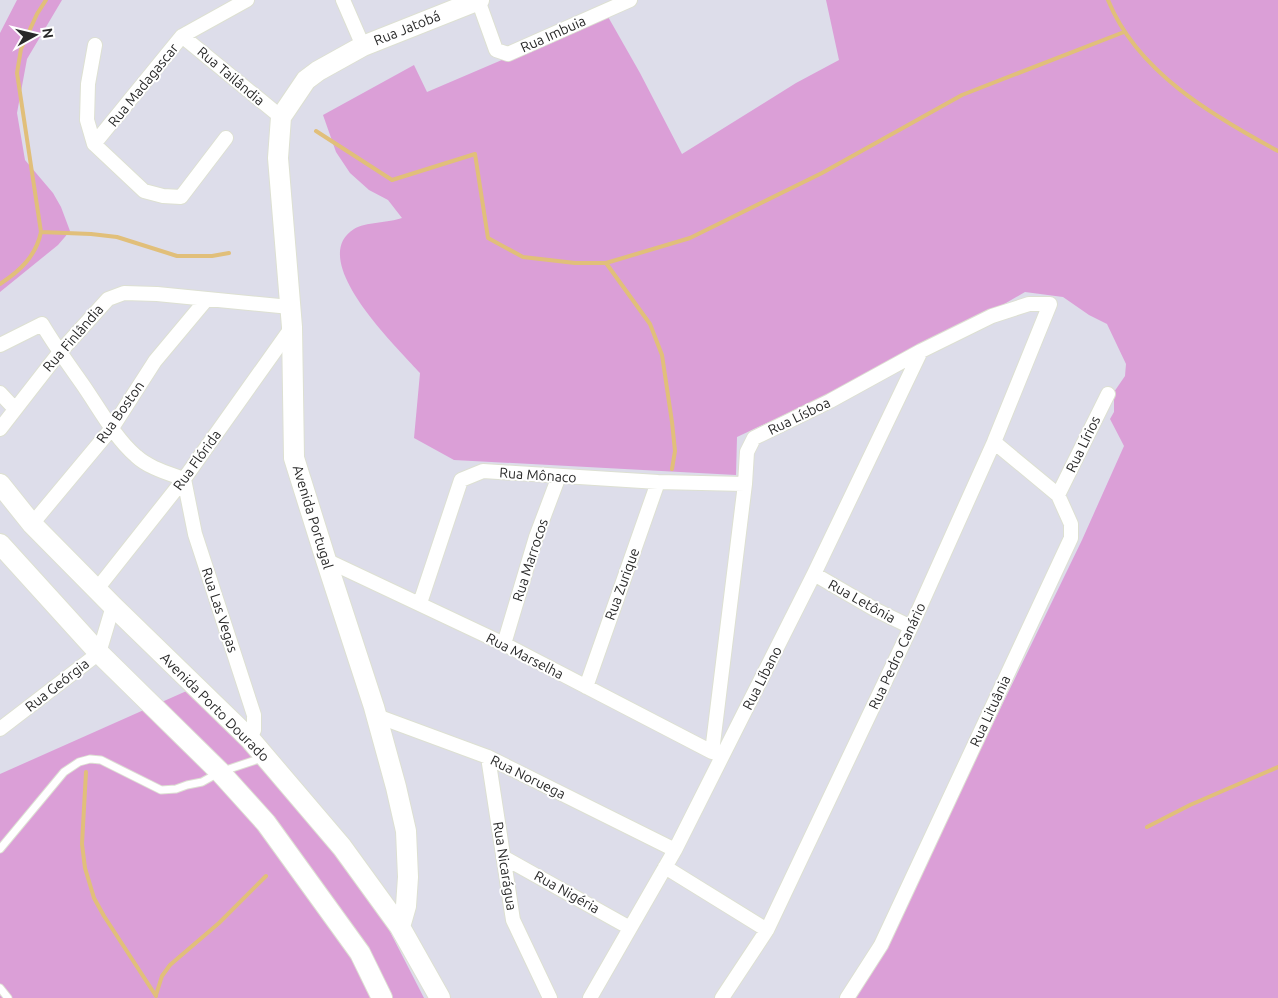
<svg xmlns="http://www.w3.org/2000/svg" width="1278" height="998" viewBox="0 0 1278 998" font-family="Ubuntu,sans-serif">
  <rect width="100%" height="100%" fill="#ddddea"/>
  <path fill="#db9fd7" d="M 17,0 L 62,0 L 27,59 L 17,113 L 25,160 L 53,193 L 61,207 L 70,231 L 58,245 L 0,292 L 0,33 Z
    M 826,0 L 1278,0 L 1278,998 L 850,998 L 886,944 L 1082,540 L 1124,446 L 1110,419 L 1114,412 L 1114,392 L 1125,376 L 1126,364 L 1107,324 L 1089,315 L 1063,297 L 1025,292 L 937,343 L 737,437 L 736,475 L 454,460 L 414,438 L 420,373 C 398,348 305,260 354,229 C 365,222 389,223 402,218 L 388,200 L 369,190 L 350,173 L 336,152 L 323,115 L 414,65 L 427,92 L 607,15 L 640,73 L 682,154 L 796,83 L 839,60 Z
    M 191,689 L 296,802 L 384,920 L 424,998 L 0,998 L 0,774 Z"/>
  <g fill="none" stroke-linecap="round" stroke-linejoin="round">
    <path stroke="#e1bf7a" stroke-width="4" d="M 1108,0 C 1137,72 1213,116 1278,151
      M 316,131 L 392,180 L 475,154 L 488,238 L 523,257 L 575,263 L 606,263 L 690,238 L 822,173 L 962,95 L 1124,32
      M 41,232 L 91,234 L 117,237 L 177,256 L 212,256 L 229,253
      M 606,263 L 650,324 L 662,355 L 672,422 L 675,451 L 672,469
      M 0,284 C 20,271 36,256 41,232 L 17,73 L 21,49 L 37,14 L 46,0
      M 86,772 L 82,844 L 85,868 L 94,898 L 104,916 L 156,996
      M 1147,827 L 1190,805 L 1278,767
      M 156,995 L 162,976 L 170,965 L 219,923 L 266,876"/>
    <g stroke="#dde0d2" stroke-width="9">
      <path id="lane" d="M 0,849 L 64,772 L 79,762 L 90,759 L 101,760 L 161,790 L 176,789 L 187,785 L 202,782 L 220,772 L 262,758
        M 0,988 L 8,998"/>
    </g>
    <g stroke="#dde0d2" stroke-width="16">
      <path id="street" d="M 343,0 L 363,46
        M 478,0 L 496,50 L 508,54 L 630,0
        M 182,36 L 281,117
        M 95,45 L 88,84 L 87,120 L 94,144 L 144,191 L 163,196 L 181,197 L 226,138
        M 94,144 L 182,36 L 247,0
        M 0,345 L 42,324 C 55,346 69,365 83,385 C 99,408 115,438 136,456 C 149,468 168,473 184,479 L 195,534 L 254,715 L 254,730 L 250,739
        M 0,393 L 15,409
        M 0,429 L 59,353 L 108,299 L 124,293 L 157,294 L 290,307
        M 1058,495 L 1108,394
        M 32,524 L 112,428 L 155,361 L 206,300
        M 326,560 L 504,644 L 712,752 L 720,754
        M 814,574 L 876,610 L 911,627
        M 97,589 L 184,479 L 292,327
        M 420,603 L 461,480 L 483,471 L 658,482 L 745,484
        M 504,644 L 536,537 L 559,476
        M 586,687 L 658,482
        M 377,716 L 488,757 L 675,850
        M 0,729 L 99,653 L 113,606
        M 712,752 L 745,484 L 747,452 L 754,438 L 830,401 L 921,351 L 992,316 L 1029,304 L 1050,304 L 994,442 L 911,627 L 767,930 L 722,998
        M 488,757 L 513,920 L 550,998
        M 503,857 L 630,928
        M 665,867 L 767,930
        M 590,998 L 675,850 L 814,574 L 921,351
        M 847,998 L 881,945 L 1071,538 L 1071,524 L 1058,495 L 994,442"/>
    </g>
    <g stroke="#dde0d2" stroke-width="22">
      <path id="secondary" d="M 0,484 L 32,524 L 113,606 L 250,739 L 342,847 L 400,927 L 440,998
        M 0,544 L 99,653 L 220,772 L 266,823 L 360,953 L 382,998
        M 400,927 L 406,906 L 408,877 L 406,831 L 396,787 L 374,707 L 326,560 L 294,458 L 292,327 L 278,158 L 281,117 L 306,80 L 318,71 L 363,46 L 479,0"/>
    </g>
    <use href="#lane" stroke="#fff" stroke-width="7"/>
    <use href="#street" stroke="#fff" stroke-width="14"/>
    <use href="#secondary" stroke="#fff" stroke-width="20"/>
  </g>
  <g text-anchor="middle" stroke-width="4" stroke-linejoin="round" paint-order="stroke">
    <g font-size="14" fill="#292929" stroke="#fff">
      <text transform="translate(407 28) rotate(-22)" y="5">Rua Jatobá</text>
      <text transform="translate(553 34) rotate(-24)" y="5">Rua Imbuia</text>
      <text transform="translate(231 76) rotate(40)" y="5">Rua Tailândia</text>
      <text transform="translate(143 85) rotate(-51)" y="5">Rua Madagascar</text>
      <text transform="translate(73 338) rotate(-49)" y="5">Rua Finlândia</text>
      <text transform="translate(120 412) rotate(-55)" y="5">Rua Boston</text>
      <text transform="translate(799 416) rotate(-26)" y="5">Rua Lísboa</text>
      <text transform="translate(1083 444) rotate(-64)" y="5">Rua Lírios</text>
      <text transform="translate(197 460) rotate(-54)" y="5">Rua Flórida</text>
      <text transform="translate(538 475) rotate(4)" y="5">Rua Mônaco</text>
      <text transform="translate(313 517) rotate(73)" y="5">Avenida Portugal</text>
      <text transform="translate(530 560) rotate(-72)" y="5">Rua Marrocos</text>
      <text transform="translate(622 584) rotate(-70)" y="5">Rua Zurique</text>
      <text transform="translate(862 601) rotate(29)" y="5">Rua Letônia</text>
      <text transform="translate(220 610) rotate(72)" y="5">Rua Las Vegas</text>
      <text transform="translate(525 656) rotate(27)" y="5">Rua Marselha</text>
      <text transform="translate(897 656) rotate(-65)" y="5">Rua Pedro Canário</text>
      <text transform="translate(762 678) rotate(-63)" y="5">Rua Líbano</text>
      <text transform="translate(57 685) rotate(-38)" y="5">Rua Geórgia</text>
      <text transform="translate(215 707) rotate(45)" y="5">Avenida Porto Dourado</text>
      <text transform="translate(990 711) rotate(-65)" y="5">Rua Lituânia</text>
      <text transform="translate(528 777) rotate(26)" y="5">Rua Noruega</text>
      <text transform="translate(505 866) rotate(81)" y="5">Rua Nicarágua</text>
      <text transform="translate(567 892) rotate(29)" y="5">Rua Nigéria</text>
    </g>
  </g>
  <g transform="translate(35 35) rotate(82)" stroke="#ffffff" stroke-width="4" paint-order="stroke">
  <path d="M0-4L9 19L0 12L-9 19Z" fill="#292929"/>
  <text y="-8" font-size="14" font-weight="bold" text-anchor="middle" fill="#292929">N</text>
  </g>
</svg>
